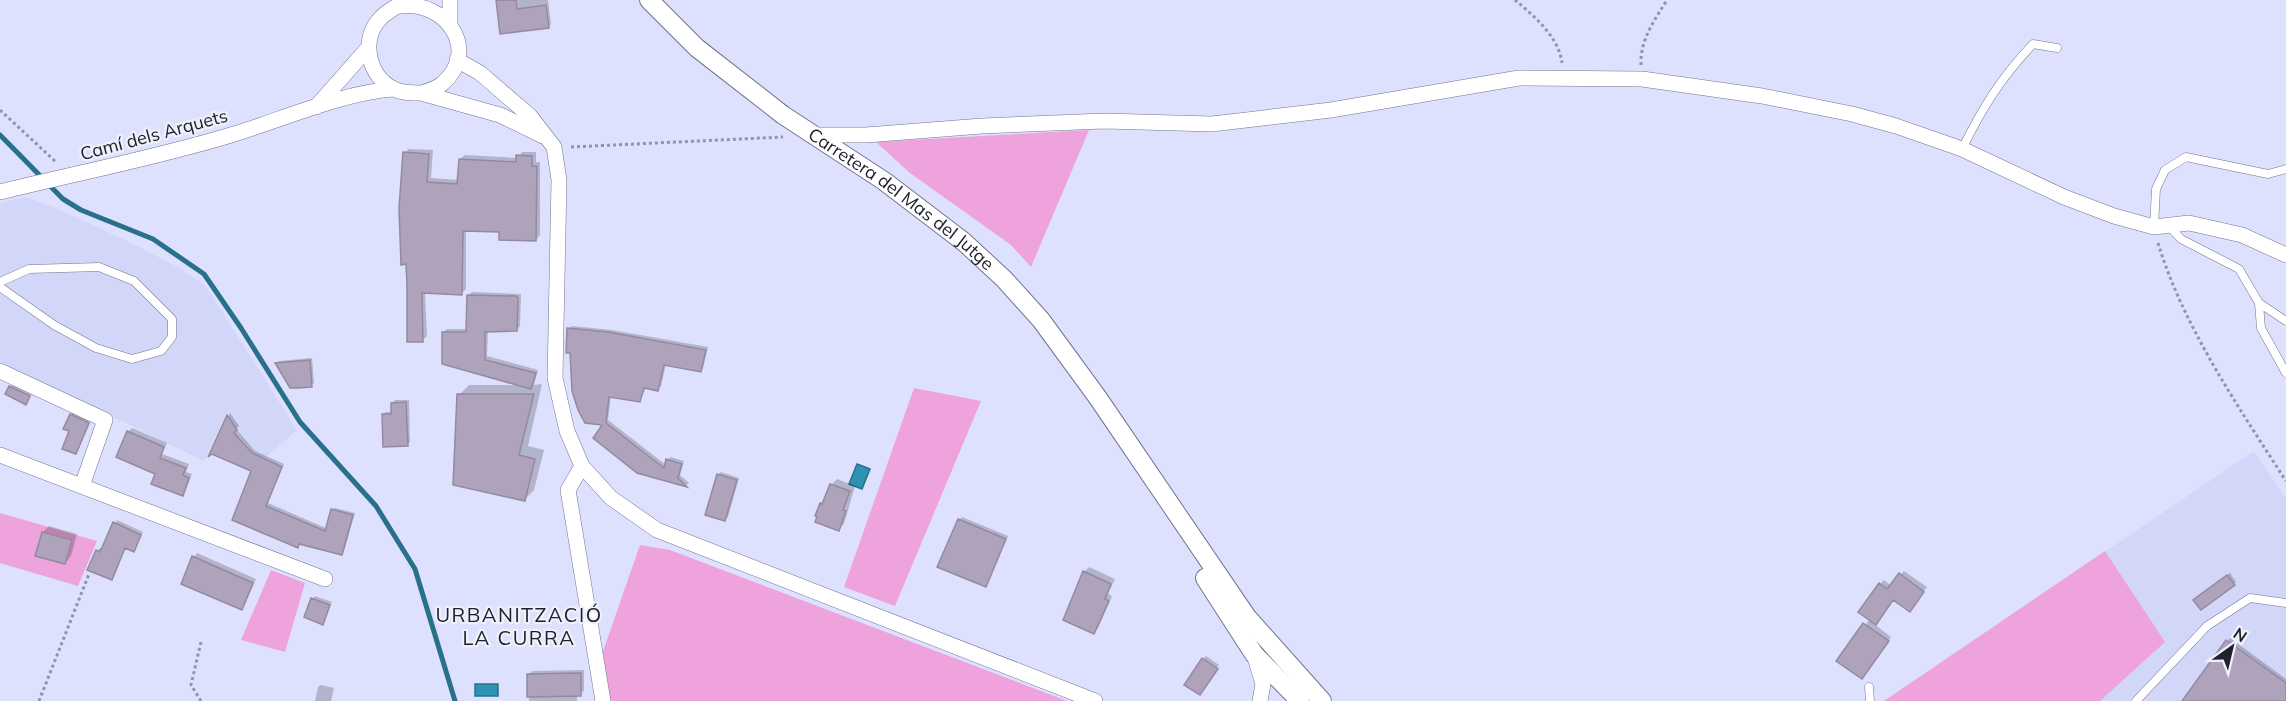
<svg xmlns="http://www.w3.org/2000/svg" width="2286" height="701" viewBox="0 0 2286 701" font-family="Mulish,sans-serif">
  <rect width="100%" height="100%" fill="#dee1fd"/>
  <path fill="#d2d6f8" d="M 25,197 L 51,206 L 121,238 L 176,266 L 205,285 L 297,430 L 264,459 L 253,454 L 226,414 L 204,461 L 0,362 L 0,203 Z
    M 2254,451 L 2286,499 L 2286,701 L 1884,701 Z"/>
  <path fill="#eea3dd" d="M 1089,130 L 1031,267 L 1011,245 L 910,173 L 876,142 Z
    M 914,388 L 981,401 L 895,606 L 844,587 Z
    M 0,513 L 97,541 L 78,586 L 0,563 Z
    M 640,545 L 670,550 L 1067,701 L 608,701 L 601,657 Z
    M 2105,551 L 2165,642 L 2100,701 L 1884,701 Z
    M 271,570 L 305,583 L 285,652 L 241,640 Z"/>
  <path fill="#2d92b3" stroke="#29708a" stroke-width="1.5" d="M 857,464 L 870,469 L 862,489 L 849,484 Z
    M 475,684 L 498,684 L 498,696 L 475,696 Z"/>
  <path fill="#0003" d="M 498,0 L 548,0 L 551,24 L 549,27 Z
    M 409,149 L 433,150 L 431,178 L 459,180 L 460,159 L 465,155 L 518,158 L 522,152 L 536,152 L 536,162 L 540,162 L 540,235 L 536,240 L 501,231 L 466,229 L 466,289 L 462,293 L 425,292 L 427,336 L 422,341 L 407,263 L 402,263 L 401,181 L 403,179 L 404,153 Z
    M 472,292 L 521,294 L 520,326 L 517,330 L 488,331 L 487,356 L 538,370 L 534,385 L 542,384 L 528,446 L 544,450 L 534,490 L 524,500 L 459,395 L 469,385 L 518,385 L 443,332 L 447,329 L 468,329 L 469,295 Z
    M 572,326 L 612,330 L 708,347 L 703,368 L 700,371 L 666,364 L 661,386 L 658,389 L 646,387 L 640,401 L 611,396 L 608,420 L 666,465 L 670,457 L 684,461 L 680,475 L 689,483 L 687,485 L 638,471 L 605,424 L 569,329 Z
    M 312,358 L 314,383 L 311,385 L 276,364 L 279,361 Z
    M 13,384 L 32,393 L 28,400 L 10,387 Z
    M 395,400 L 409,400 L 410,442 L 408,444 L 383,415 L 386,412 L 393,412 L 392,403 Z
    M 73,412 L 91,420 L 76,453 L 71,431 L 71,415 Z
    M 230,413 L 239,426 L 236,429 L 255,451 L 284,464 L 268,503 L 328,529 L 332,510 L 335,508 L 355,513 L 344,551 L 342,554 L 301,543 L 297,546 L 234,520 L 253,470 L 212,453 Z
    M 132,428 L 167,443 L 162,454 L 189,464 L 186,472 L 192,474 L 186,490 L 182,494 L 157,473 L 128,432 Z
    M 721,472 L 739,478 L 728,517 L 725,520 L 718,475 Z
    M 837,479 L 855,486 L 844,524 L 838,529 L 817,515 L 831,485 Z
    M 962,517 L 1008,536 L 986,586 L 959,520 Z
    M 117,520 L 143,532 L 134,550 L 126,547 L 112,578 L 97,551 L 100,548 L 103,549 Z
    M 49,526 L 77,534 L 71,556 L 65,563 L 43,532 Z
    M 197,553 L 256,579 L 245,604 L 241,608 L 194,557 Z
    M 1089,567 L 1115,579 L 1108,594 L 1112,596 L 1098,628 L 1094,632 L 1084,572 Z
    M 1904,571 L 1927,587 L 1913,606 L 1894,599 L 1874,624 L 1891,637 L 1865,673 L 1838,660 L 1870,619 L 1880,584 L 1884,580 L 1892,586 Z
    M 2230,573 L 2236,582 L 2234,584 L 2198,597 Z
    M 315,596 L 332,602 L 323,623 L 312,599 Z
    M 2230,638 L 2286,679 L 2286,701 L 2184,701 Z
    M 1206,656 L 1219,665 L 1202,691 L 1203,659 Z
    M 584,670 L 584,691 L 577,695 L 577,701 L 529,701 L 529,675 L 532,671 Z
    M 321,685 L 334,688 L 331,701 L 315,701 L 318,687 Z"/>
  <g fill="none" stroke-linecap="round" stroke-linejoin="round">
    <path stroke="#29708a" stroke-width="5" d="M 0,135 L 63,199 L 81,210 L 153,239 L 204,274 L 241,328 L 300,422 L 376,506 L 415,569 L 455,701"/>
  </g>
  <path fill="#afa3bc" stroke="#9589a1" stroke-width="1.5" d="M 496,0 L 516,0 L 517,9 L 546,5 L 549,28 L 500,34 Z
    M 403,152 L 429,154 L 427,182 L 457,184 L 459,159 L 516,162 L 516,155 L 532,156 L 532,166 L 537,166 L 536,241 L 499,240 L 499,232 L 463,231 L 462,295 L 422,293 L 423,342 L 407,342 L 407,284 L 406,264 L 401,265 L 399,208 Z
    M 467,295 L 516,296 L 518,298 L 517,331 L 485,332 L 485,360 L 536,373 L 531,389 L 442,364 L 442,332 L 466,332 Z
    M 567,328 L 608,332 L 706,350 L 701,372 L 664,365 L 658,391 L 644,388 L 640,402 L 609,397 L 606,423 L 664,468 L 666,459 L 682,464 L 678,478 L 687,487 L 637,473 L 593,438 L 602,425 L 585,423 L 578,410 L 572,391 L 570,353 L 566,353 Z
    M 310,360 L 312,387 L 299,388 L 290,388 L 275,363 Z
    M 9,386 L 30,396 L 26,405 L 5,394 Z
    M 457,394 L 534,394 L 519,455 L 535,459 L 525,501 L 453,485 Z
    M 406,402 L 408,446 L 383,447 L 382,414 L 391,414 L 391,403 Z
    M 70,414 L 89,423 L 76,454 L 62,449 L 69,431 L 63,429 Z
    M 227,415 L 237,430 L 234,433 L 252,453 L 282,467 L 266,506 L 325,531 L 331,509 L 353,515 L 342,555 L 299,544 L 298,548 L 232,520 L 251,471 L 212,454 L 208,457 Z
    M 127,431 L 164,447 L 160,458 L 186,468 L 183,475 L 189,478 L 183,496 L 151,484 L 155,474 L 116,457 Z
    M 717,474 L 737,480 L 725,521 L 705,515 Z
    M 830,484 L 850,491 L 843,510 L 846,511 L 839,531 L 815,522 L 817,517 L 815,516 L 820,503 L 822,504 Z
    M 958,519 L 1006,539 L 986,587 L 937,567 Z
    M 113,522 L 141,535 L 134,552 L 125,548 L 112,580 L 87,570 L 96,550 L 100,552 Z
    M 42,532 L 72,540 L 65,564 L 35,556 Z
    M 192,556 L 253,583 L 242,610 L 181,584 Z
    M 1083,571 L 1111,584 L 1105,599 L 1109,601 L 1094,634 L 1063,620 Z
    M 1899,573 L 1924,592 L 1910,612 L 1893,600 L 1876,625 L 1858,612 L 1879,583 L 1887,589 Z
    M 2227,575 L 2235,585 L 2201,610 L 2193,600 Z
    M 311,598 L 330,605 L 323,625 L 304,617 Z
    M 1863,623 L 1889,641 L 1862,679 L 1836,661 Z
    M 2226,640 L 2286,683 L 2286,701 L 2182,701 Z
    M 1202,658 L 1218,669 L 1200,695 L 1184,685 Z
    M 581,673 L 581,696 L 527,697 L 527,674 Z"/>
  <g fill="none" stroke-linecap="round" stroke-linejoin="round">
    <g stroke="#72758e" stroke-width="9">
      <path id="service" d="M 1962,149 C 1983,107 2000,79 2033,44 L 2057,48
        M 2169,226 L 2181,239 L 2239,269 L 2259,303 L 2286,321
        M 2154,227 L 2156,189 L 2165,170 L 2186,157 L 2268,174 L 2286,169
        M 0,282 L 29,269 L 99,267 L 134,281 L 172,319 L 172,337 L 161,351 L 132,359 L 96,348 L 54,325 L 0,287
        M 2259,303 L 2261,328 L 2286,373
        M 1869,687 L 1870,701
        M 2136,701 L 2207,626 L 2250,598 L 2286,603"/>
    </g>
    <g stroke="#72758e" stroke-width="16">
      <path id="minor" d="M 409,0 C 399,5 386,11 378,21 C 361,42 369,77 394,89 C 402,93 412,93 421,93 L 500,115 L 543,136
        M 450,0 L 450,22
        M 400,6 C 447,0 480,51 443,83 C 437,89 429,91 421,93
        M 457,60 L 480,73 L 530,116 L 554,147 L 559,180 L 555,378 L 567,431 L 582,466 L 611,498 L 657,530 L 1095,701
        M 316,107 L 368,48
        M 813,135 L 866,135 L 982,126 L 1104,121 L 1212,124 L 1331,110 L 1519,78 L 1642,79 L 1762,96 L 1852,114 L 1896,126 L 1962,149 L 2064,197 L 2114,216 L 2154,227 L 2189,223 L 2242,235 L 2286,255
        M 0,192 C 77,173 155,158 231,135 C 281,120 341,93 393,89
        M 0,371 L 105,420 L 82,486
        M 0,455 L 325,579
        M 582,466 L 568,490 L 603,701
        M 1254,654 L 1263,684 L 1260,701"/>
    </g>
    <g stroke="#72758e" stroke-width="20">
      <g id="tertiary">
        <path id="s1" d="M 649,0 L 697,48 L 783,115 L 884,181 L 964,242 L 1004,279 L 1041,320 L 1098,398 L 1247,617 L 1322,701"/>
        <path d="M 1205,578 L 1254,654 L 1300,701"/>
      </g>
    </g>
    <path stroke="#9193a8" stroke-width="3" stroke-dasharray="3 3" stroke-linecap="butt" d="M 1515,0 C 1534,16 1559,37 1562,63
      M 1641,65 C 1640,40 1654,21 1667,0
      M 0,110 L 56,162
      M 571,147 L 783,137
      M 2158,243 C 2183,326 2239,408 2286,481
      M 39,701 L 89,574
      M 201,701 L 191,685 L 201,642"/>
    <use href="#service" stroke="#fff" stroke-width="8"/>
    <use href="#minor" stroke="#fff" stroke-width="15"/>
    <use href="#tertiary" stroke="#fff" stroke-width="18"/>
  </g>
  <g text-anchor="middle" stroke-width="4.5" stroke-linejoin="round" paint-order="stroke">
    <g font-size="18" fill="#20212b" stroke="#eef0fb">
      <text transform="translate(154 135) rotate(-15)" y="6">Camí dels Arquets</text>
      <text dy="6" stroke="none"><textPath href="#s1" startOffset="322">Carretera del Mas del Jutge</textPath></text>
    </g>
    <g font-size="20" letter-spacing="1.5" fill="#20212b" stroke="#eef0fb">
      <text x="519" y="622">URBANITZACIÓ<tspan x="519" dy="23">LA CURRA</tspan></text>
    </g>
  </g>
  <g transform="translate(2232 647) rotate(34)" stroke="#eef0fb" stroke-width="4.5" paint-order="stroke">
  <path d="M0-4.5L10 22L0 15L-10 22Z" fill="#20212b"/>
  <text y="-9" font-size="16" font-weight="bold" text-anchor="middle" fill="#20212b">N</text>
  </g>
</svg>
